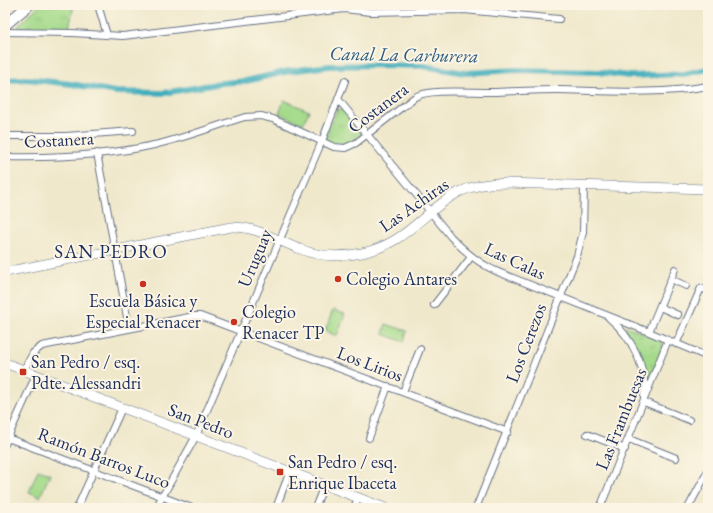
<svg xmlns="http://www.w3.org/2000/svg" width="713" height="513" viewBox="0 0 713 513" font-family="'EB Garamond',serif">
  <defs>
    <pattern id="park-tufts" width="24" height="20" patternUnits="userSpaceOnUse"><rect width="24" height="20" fill="#a5da8b"/><path d="M3 7l-1-3M5 7V3M7 7l1-3M15 17l-1-3M17 17v-4M19 17l1-3" fill="none" stroke="#8dbb7a"/></pattern>
  </defs>
  <rect width="100%" height="100%" fill="#fcf5e5"/>
  <filter id="ink" filterUnits="userSpaceOnUse"><feTurbulence type="fractalNoise" baseFrequency=".025" numOctaves="2"/><feDisplacementMap in="SourceGraphic" scale="8" xChannelSelector="R" yChannelSelector="G"/><feConvolveMatrix kernelMatrix="1 2 1 2 8 2 1 2 1" color-interpolation-filters="sRGB"/></filter>
  <filter id="wash" filterUnits="userSpaceOnUse"><feTurbulence type="fractalNoise" baseFrequency=".012" numOctaves="4" result="noise"/><feDisplacementMap in="SourceGraphic" scale="16" xChannelSelector="R" yChannelSelector="G"/><feGaussianBlur stdDeviation="0.9" result="paint"/><feColorMatrix in="noise" values="0 0 0 0 0 0 0 0 0 0 0 0 0 0 0 0 0 1.4 0 .05"/><feComposite in="paint" operator="in"/></filter>
  <g filter="url(#wash)">
    <rect width="100%" height="100%" fill="#efe8cb"/>
    <path fill="url(#park-tufts)" stroke="#608474" d="M 39,5 L 74,5 L 69,28 L 19,28 L 18,26 Z
      M 341,109 L 344,110 L 362,131 C 358,145 334,151 325,138 L 337,110 Z
      M 626,326 L 661,340 L 663,346 L 650,379 L 647,378 L 642,357 L 625,329 Z"/>
    <path fill="#a5da8b" stroke="#608474" d="M 284,100 L 309,111 L 303,124 L 279,114 Z
      M 333,310 L 345,314 L 337,336 L 325,331 Z
      M 386,324 L 407,331 L 404,342 L 383,334 Z
      M 38,470 L 50,474 L 40,497 L 29,492 Z"/>
    <g fill="none" stroke-linecap="round" stroke-linejoin="round">
      <path stroke="#40aebd" stroke-width="6" d="M 5,80 L 27,79 L 71,84 L 115,92 L 164,93 L 222,83 L 246,81 L 289,71 L 330,66 L 378,65 L 423,66 L 465,73 L 516,70 L 598,72 L 630,76 L 684,74 L 708,69"/>
    </g>
  </g>
  <g filter="url(#ink)">
    <g fill="none" stroke-linecap="round" stroke-linejoin="round">
      <g stroke="#657084" stroke-width="8">
        <path id="street" d="M 98,5 L 107,35
          M 5,32 L 72,33 L 123,36 L 344,9 L 371,12 L 464,10 L 559,19
          M 338,99 L 451,237 C 465,252 479,264 498,272 L 649,332 L 708,357
          M 5,136 L 66,136 L 133,131
          M 97,153 L 129,328
          M 5,157 C 55,158 105,156 154,145 C 185,138 215,126 245,117 L 261,116 L 273,119 L 334,147 L 345,148 L 356,143 L 415,97 C 429,88 477,93 496,92 C 516,91 536,90 557,90 C 607,91 658,95 708,86
          M 671,279 L 686,286
          M 434,305 L 471,257
          M 660,307 L 678,315
          M 609,318 C 632,337 647,367 644,397
          M 649,332 L 675,269
          M 676,344 L 701,288 L 708,291
          M 24,370 L 33,353 L 42,346 L 194,316 L 200,316 L 508,432
          M 403,392 L 420,349
          M 644,402 L 689,420
          M 587,434 L 625,449
          M 5,437 L 192,508
          M 369,438 L 388,386
          M 629,439 L 676,458
          M 5,444 L 36,375
          M 77,508 L 122,408
          M 156,508 L 196,436 L 322,141 L 345,81
          M 276,508 L 290,471
          M 315,508 L 324,485
          M 354,508 L 358,498
          M 476,508 L 577,256 L 583,232 L 584,185
          M 600,508 L 668,340
          M 688,508 L 708,471"/>
      </g>
      <g stroke="#657084" stroke-width="10">
        <path id="secondary" d="M 5,272 L 231,227 C 257,226 277,241 300,249 C 319,257 342,257 362,253 C 408,243 423,211 459,192 C 474,185 490,183 506,183 L 708,189
          M 5,363 L 385,508"/>
      </g>
      <g stroke="#657084" stroke-width="12">
        <path id="primary" d="M 5,25 L 29,5"/>
      </g>
      <use href="#street" stroke="#fff" stroke-width="6"/>
      <use href="#secondary" stroke="#fff" stroke-width="9"/>
      <use href="#primary" stroke="#fff" stroke-width="10"/>
    </g>
  </g>
  <g fill="#c8321e" stroke="#fcf5e5" stroke-width="1.5">
    <circle cx="338" cy="279" r="4"/>
    <circle cx="143" cy="284" r="4"/>
    <circle cx="234" cy="322" r="4"/>
    <rect x="19" y="368" width="8" height="8" rx="2"/>
    <rect x="276" y="468" width="8" height="8" rx="2"/>
  </g>
  <g text-anchor="middle" stroke-width="4" stroke-linejoin="round" paint-order="stroke">
    <g font-size="18" fill="#1b2f5e" stroke="#fcf5e5">
      <text transform="translate(378 108) rotate(-37)" y="6">Costanera</text>
      <text transform="translate(59 140) rotate(-3)" y="6">Costanera</text>
      <text transform="translate(414 205) rotate(-35)" y="6">Las Achiras</text>
      <text transform="translate(255 258) rotate(-67)" y="6">Uruguay</text>
      <text transform="translate(515 261) rotate(25)" y="6">Las Calas</text>
      <text transform="translate(526 343) rotate(-69)" y="6">Los Cerezos</text>
      <text transform="translate(370 364) rotate(21)" y="6">Los Lirios</text>
      <text transform="translate(621 419) rotate(-68)" y="6">Las Frambuesas</text>
      <text transform="translate(201 421) rotate(21)" y="6">San Pedro</text>
      <text transform="translate(104 458) rotate(21)" y="6">Ramón Barros Luco</text>
    </g>
    <g font-size="18" fill="#1b2f5e" stroke="#fcf5e5" text-anchor="start">
      <text x="346" y="285">Colegio Antares</text>
      <text x="143" y="307" text-anchor="middle">Escuela Básica y<tspan x="143" dy="21">Especial Renacer</tspan></text>
      <text x="242" y="318">Colegio<tspan x="242" dy="21">Renacer TP</tspan></text>
      <text x="31" y="368">San Pedro / esq.<tspan x="31" dy="21">Pdte. Alessandri</tspan></text>
      <text x="288" y="468">San Pedro / esq.<tspan x="288" dy="21">Enrique Ibaceta</tspan></text>
    </g>
    <g font-size="19" font-style="italic" fill="#285b7f" stroke="#fcf5e5">
      <text transform="translate(404 54) rotate(1)" y="7">Canal La Carburera</text>
    </g>
    <g font-size="19" letter-spacing="1" fill="#1b2f5e" stroke="#fcf5e5">
      <text x="111" y="258">SAN PEDRO</text>
    </g>
  </g>
  <rect width="713" height="513" fill="none" stroke="#fcf5e5" stroke-width="20"/>
</svg>
